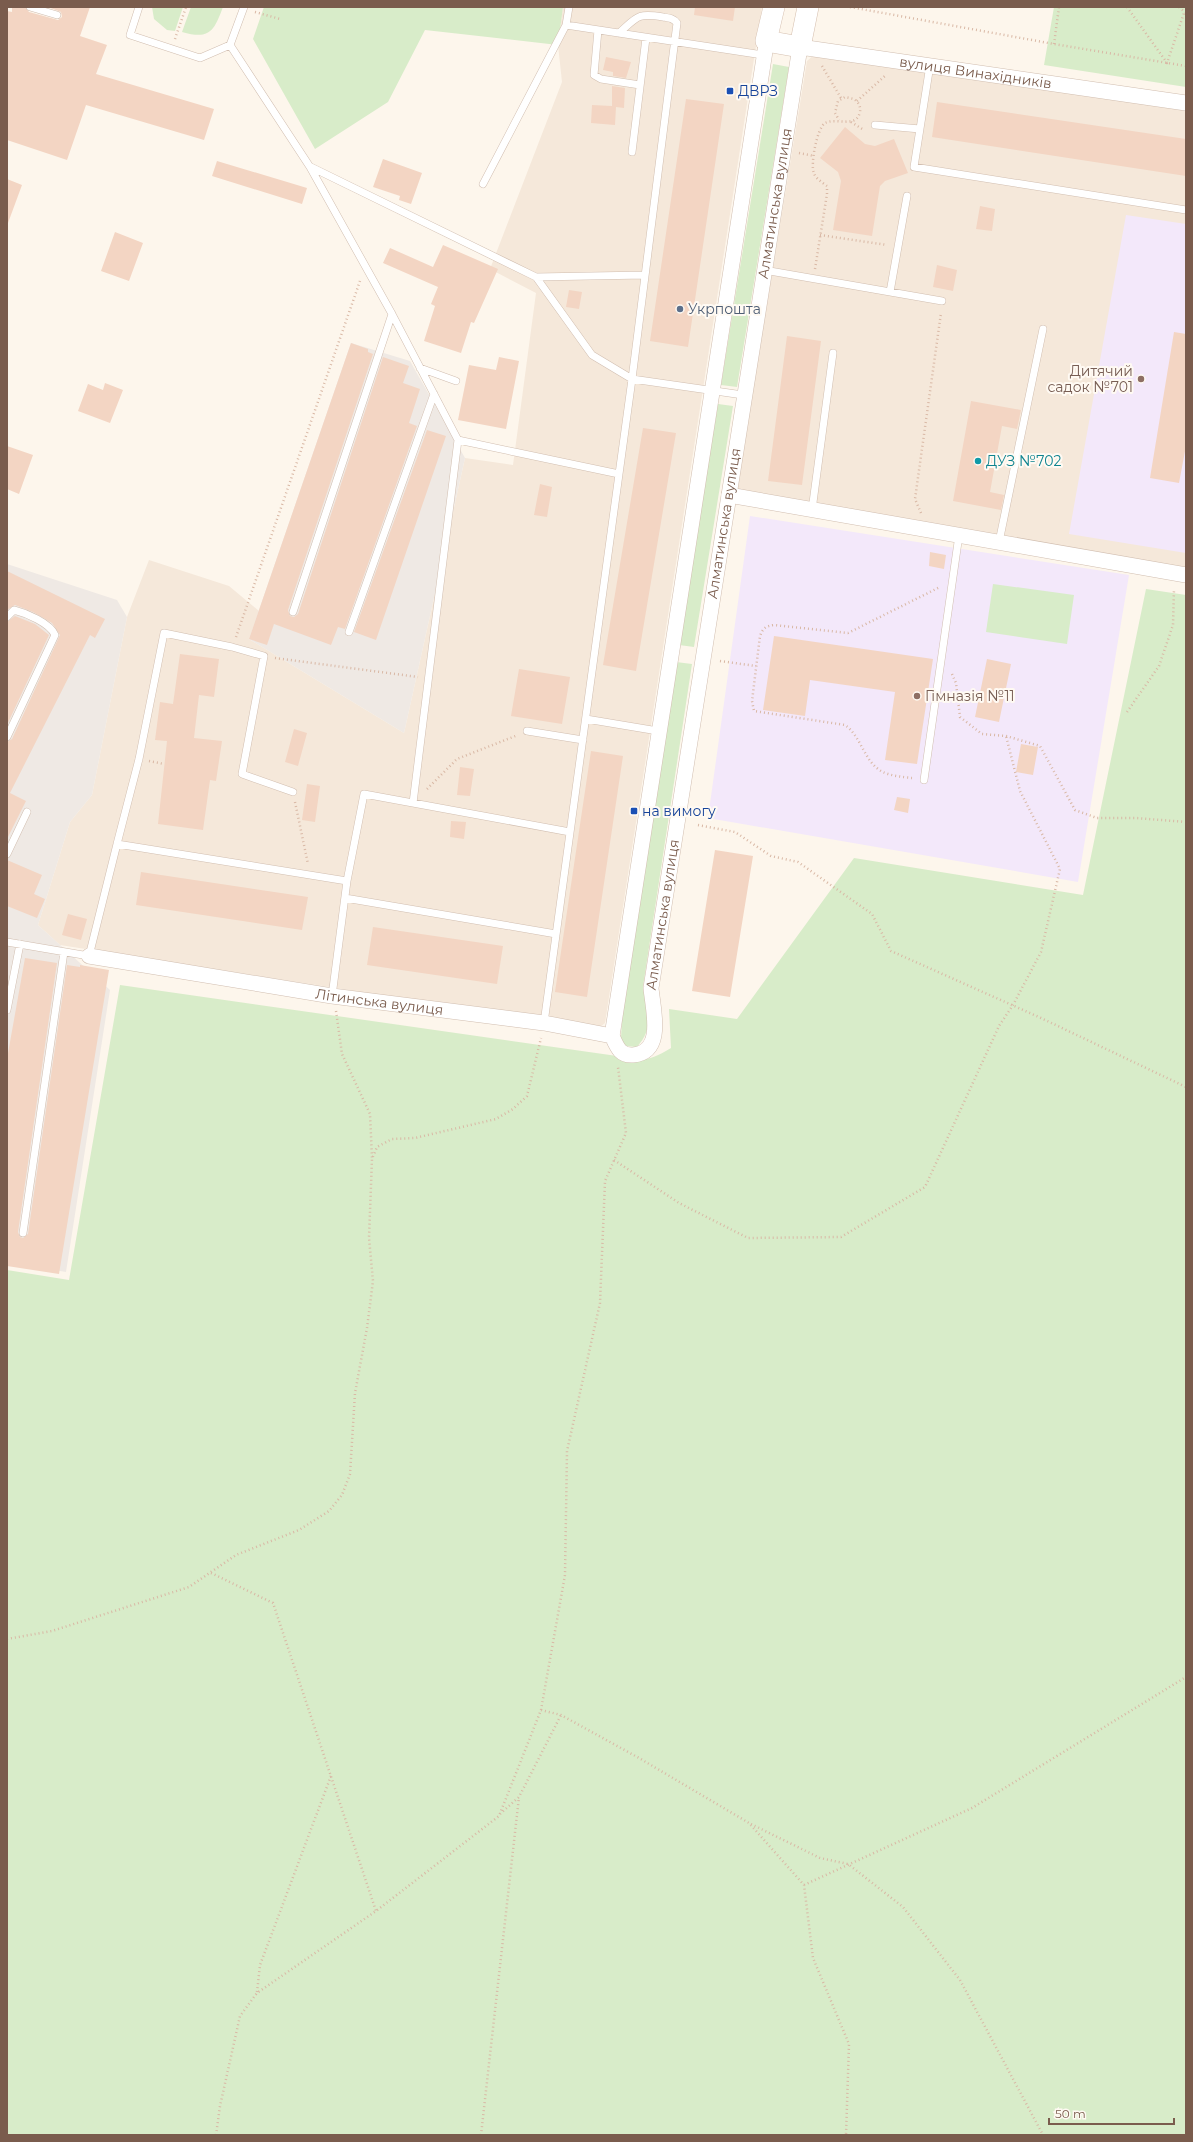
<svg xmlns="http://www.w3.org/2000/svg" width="1193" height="2142" viewBox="0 0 1193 2142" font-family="Montserrat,sans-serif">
  <rect width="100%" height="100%" fill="#fdf6ec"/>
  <path fill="#f5e8da" d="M 563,7 L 762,7 L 605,1023 L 598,1029 L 60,945 L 38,925 L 70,822 L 92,795 L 127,617 L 149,560 L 229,586 L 259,611 L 249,639 L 404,733 L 465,458 L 513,465 L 536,293 L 490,269 L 562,82 L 558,45 Z
    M 815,54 L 1186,107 L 1186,568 L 742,493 L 737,487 L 807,61 Z"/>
  <path fill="#efe9e4" d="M 351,343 L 410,361 L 465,458 L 404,733 L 249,639 Z
    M 7,564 L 117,600 L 127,617 L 92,795 L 70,822 L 38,925 L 110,990 L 66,1272 L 7,1262 Z"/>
  <path fill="#f3e8fa" d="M 1126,215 L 1186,224 L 1186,553 L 1069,534 Z
    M 750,516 L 1129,575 L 1078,882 L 708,818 Z"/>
  <path fill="#d8ecc9" d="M 152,7 L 183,7 L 175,31 L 167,30 L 154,19 Z
    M 191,7 L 223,7 C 214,31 210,40 182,32 Z
    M 264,7 L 563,7 L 558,45 L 425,30 L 388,102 L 315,149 L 253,39 Z
    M 1054,7 L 1186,7 L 1186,87 L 1044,65 Z
    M 773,64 L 789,67 L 737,387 L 721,385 Z
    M 718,404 L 733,406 L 694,647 L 679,645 Z
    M 993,584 L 1074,595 L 1067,644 L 986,632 Z
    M 1146,589 L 1186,595 L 1186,2135 L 7,2135 L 7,1270 L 69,1280 L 120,985 L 617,1056 C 639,1064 651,1060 671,1048 L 669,1009 L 737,1019 L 854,858 L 1083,895 Z
    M 676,662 L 692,664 L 643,987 C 647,1012 655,1027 637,1047 L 625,1046 L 621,1038 L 624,982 Z"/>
  <path fill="#f3d5c3" d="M 12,7 L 25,7 L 29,12 L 58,20 L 62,17 L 61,12 L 48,7 L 90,7 L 80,36 L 107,45 L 96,74 L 214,109 L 204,140 L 86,105 L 67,160 L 7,140 L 7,11 L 12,12 Z
    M 695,7 L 735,7 L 733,21 L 694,15 Z
    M 606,57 L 631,62 L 626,78 L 613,76 L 613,72 L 603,70 Z
    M 612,86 L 625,88 L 624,108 L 616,107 L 615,125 L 591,123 L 592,105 L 612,106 Z
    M 686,99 L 724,104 L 688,347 L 650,341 Z
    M 937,102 L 1186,139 L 1186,176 L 932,137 Z
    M 845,127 L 865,144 L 875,146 L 894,139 L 908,173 L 885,181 L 880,186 L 872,236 L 833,230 L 841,181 L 838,172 L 820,158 Z
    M 383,159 L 422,173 L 411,204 L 399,200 L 400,196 L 373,187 Z
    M 217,161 L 307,188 L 302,204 L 212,176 Z
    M 7,179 L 22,185 L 8,223 L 7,222 Z
    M 980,206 L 995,209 L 992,231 L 976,229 Z
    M 115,232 L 143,243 L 129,281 L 101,271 Z
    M 443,245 L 498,269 L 474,323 L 471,322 L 461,353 L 424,341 L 435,306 L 431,304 L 438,287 L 383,263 L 390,248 L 433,267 Z
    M 937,265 L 957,270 L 953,291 L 933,287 Z
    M 569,290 L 582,292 L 579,309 L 566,307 Z
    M 1174,332 L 1186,334 L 1186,446 L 1179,483 L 1150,478 Z
    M 787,336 L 821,341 L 802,485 L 768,481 Z
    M 351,343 L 368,349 L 368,352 L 373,354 L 288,610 L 290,616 L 294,617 L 298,614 L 383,357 L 409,366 L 403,383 L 420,389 L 409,423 L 417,426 L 345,629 L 338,627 L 331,645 L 274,624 L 267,645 L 249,639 Z
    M 499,357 L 519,361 L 506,429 L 458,420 L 469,365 L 496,370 Z
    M 105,383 L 123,390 L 110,423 L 78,411 L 88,384 L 103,390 Z
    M 971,401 L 1021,410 L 1017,429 L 1002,426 L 990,492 L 1004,495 L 1001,510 L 953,501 Z
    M 643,428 L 676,433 L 636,671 L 603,665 Z
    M 427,430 L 446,436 L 376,640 L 354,632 Z
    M 7,446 L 33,455 L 19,494 L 7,489 Z
    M 540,484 L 552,487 L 547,517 L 534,515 Z
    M 930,552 L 946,555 L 944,569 L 929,566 Z
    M 7,571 L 105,619 L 95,638 L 90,635 L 10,793 L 26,801 L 7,839 L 7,742 L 12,739 L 60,635 L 52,623 L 33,612 L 15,605 L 7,610 Z
    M 15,616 L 35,624 L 49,635 L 7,725 L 7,622 Z
    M 774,636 L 933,659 L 917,764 L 885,760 L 895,692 L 810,680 L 805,716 L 763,710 Z
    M 180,654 L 219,659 L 214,697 L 199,695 L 194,738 L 222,741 L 216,781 L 210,780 L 203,830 L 158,824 L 167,741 L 155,740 L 160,702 L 173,704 Z
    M 987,659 L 1011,664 L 999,722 L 975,717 Z
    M 519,669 L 570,677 L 562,724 L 511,716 Z
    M 294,729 L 307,733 L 298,766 L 285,762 Z
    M 1021,744 L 1038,747 L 1033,775 L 1016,772 Z
    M 591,751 L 623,756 L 587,997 L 555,992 Z
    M 460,767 L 474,769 L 470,796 L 457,795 Z
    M 307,784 L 320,786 L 315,822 L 302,820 Z
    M 897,797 L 910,799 L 908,813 L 894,810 Z
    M 451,821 L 466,822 L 464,839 L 450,837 Z
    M 715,850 L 753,856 L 730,997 L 692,991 Z
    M 7,860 L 42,875 L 34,894 L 45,899 L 37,918 L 7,906 Z
    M 141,872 L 308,897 L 302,930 L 136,905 Z
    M 68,914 L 87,919 L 81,940 L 62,935 Z
    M 373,927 L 503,946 L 497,984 L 367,965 Z
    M 25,958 L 57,963 L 18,1232 L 20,1237 L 23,1238 L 28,1234 L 67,965 L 80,967 L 80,965 L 109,970 L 59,1274 L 7,1266 L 7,1059 Z"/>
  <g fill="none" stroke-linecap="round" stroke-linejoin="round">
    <g stroke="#d1beb0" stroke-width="8">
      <path id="lane" d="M 30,7 L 57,15
        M 139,7 L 130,35 L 200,58 L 230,45 L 244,7
        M 569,7 L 566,25 L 763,55
        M 598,30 L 594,75 L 601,79 L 640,85
        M 230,45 L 310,167 L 392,314 L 458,440 L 619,474
        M 930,65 L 914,167 L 1186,210
        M 875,125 L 920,129
        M 632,152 L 646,38
        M 311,167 L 536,277 L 645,275
        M 483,184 L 566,25
        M 764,270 L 942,301
        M 536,277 L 592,355 L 632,379 L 743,395
        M 890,292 L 907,196
        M 420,368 L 456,381
        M 812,510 L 833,353
        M 999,542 L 1043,329
        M 293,612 L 392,314
        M 7,617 L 14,610 C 26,613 50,623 55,635 L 7,737
        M 349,632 L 434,394
        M 586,719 L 658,731
        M 527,731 L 583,740
        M 924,780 L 959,535
        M 413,803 L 458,440
        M 117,844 L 139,759 L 164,633 L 232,647 L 264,656 L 242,774 L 293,792
        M 7,854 L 27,812
        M 345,898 L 556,934
        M 7,942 L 89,956 L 117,844 L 347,881 L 364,794 L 570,832
        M 332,996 L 347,881
        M 7,1010 L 20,944
        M 544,1023 L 632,379 L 677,23 C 673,18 669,18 663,17 C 637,13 638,16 619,33
        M 23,1233 L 64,952"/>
    </g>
    <g stroke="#d1beb0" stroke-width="16">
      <g id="street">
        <path d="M 729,495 L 1186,575"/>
        <path id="s1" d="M 89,956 L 332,996 L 544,1023 L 612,1036 C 617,1047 620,1056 633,1055 C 665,1052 653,1010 651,988 C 700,674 749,360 800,47 L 1186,103"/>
        <path d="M 612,1036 L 768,32"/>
      </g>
    </g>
    <g stroke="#d6c0b0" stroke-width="22">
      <path id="secondary" d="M 774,7 L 766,41 L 800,47 L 808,7"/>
    </g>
    <path stroke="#d9b8a5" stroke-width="2.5" stroke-dasharray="1 3" stroke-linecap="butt" d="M 850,7 L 1054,44 L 1186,66
      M 1127,7 L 1167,63 L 1184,13
      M 1179,7 L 1186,13
      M 255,12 L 280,19
      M 175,39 L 186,7
      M 1054,44 L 1059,7
      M 822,66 L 841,98
      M 857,101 L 886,75
      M 851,122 L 864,130
      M 799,153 L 814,156
      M 820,235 L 887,245
      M 815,269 L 827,194 L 827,186 C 823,183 815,178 814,173 C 810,165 817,128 825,123 C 837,117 856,129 860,112 C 861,106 858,102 854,99 L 845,97 L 838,101 L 835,113 L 839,120
      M 921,513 L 915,499 L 941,313
      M 236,637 L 360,281
      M 275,658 L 418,677
      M 720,661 L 756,666
      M 952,674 L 956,683 L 960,717 L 982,734 L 1006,736 L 1040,746 L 1075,810 L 1097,818 L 1136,818 L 1186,822
      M 1127,712 L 1159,666 L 1173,625 L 1174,589
      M 149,761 L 164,764
      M 912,778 C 903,777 890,776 881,771 C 864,761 861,736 845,725 L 754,711 L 752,701 L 760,636 C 763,628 766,626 774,625 L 848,633 L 940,587
      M 427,789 L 457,759 L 518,735
      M 295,802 L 308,864
      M 698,825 L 735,832 L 771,856 L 798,862 L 872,914 L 891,951 L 1041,1018 L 1186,1087
      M 336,1011 L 342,1054 L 370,1114 L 372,1158
      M 614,1160 L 679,1203 L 748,1238 L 841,1237 L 925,1187 L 999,1026 L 1013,1005 L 1041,952 L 1060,869 L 1020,791 L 1006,736
      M 211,1573 L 273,1603 L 376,1911
      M 7,1639 L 52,1631 L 189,1587 L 236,1555 L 299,1530 L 329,1511 L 342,1495 L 350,1474 L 355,1393 L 367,1328 L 373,1281 L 369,1238 L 372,1159 L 377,1147 L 392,1139 L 415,1138 L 496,1119 L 513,1109 L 527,1096 L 541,1038
      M 541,1710 L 561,1715 L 639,1758 L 749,1823 L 804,1885 L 813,1958 L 849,2044 L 846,2135
      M 500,1814 L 519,1797 L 561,1715
      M 751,1824 L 820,1858 L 848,1864 L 903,1907 L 960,1980 L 1043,2135
      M 804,1885 L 972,1808 L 1186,1677
      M 257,1992 L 260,1965 L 331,1776
      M 216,2135 L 220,2106 L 240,2016 L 257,1993 L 376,1911 L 499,1816 L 541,1710 L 565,1575 L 567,1451 L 600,1303 L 605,1181 L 626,1133 L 618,1067
      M 481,2135 L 519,1797"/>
    <use href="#lane" stroke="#fff" stroke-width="7"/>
    <use href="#street" stroke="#fff" stroke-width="15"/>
    <use href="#secondary" stroke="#fff" stroke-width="21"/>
  </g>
  <g fill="#1a4fb4" stroke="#fffaf3" stroke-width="1.5">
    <rect x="726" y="87" width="8" height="8" rx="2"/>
    <rect x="630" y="807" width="8" height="8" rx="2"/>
  </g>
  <circle fill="#5c6f8a" stroke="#fffaf3" stroke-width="1.5" cx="680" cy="309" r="4"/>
  <g fill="#8d6e63" stroke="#fffaf3" stroke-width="1.5">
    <circle cx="1141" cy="379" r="4"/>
    <circle cx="917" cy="696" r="4"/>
  </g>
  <circle fill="#0f9aa8" stroke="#fffaf3" stroke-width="1.5" cx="978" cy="461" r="4"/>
  <g text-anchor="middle" stroke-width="4" stroke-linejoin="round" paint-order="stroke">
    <g font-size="14" fill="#7a5c4d" stroke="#fffaf3">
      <text dy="5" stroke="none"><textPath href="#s1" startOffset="1769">вулиця Винахідників</textPath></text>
      <text dy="5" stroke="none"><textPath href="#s1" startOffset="1433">Алматинська вулиця</textPath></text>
      <text dy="5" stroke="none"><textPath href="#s1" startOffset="1109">Алматинська вулиця</textPath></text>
      <text dy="5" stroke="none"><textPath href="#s1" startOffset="713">Алматинська вулиця</textPath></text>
      <text dy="5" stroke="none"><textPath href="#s1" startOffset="294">Літинська вулиця</textPath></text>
    </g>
    <g font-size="14" fill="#164399" stroke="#fffaf3" text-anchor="start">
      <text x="738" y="96">ДВРЗ</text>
      <text x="642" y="816">на вимогу</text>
    </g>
    <g font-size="14" fill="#4e5e75" stroke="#fffaf3" text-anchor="start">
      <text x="688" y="314">Укрпошта</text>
    </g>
    <g font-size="14" fill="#785e54" stroke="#fffaf3" text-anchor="end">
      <text x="1133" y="376">Дитячий<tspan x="1133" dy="16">садок №701</tspan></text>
      <text x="925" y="701" text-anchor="start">Гімназія №11</text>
    </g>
    <g font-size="14" fill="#0d838f" stroke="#fffaf3" text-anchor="start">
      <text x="986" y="466">ДУЗ №702</text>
    </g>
  </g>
  <rect width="1193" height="2142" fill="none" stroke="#7a5c4d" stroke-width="16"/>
  <path d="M1049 2118v6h125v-6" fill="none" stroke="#7a5c4d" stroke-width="2"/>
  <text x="1055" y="2118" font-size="12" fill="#7a5c4d" stroke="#fffaf3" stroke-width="3" paint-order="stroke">50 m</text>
</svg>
